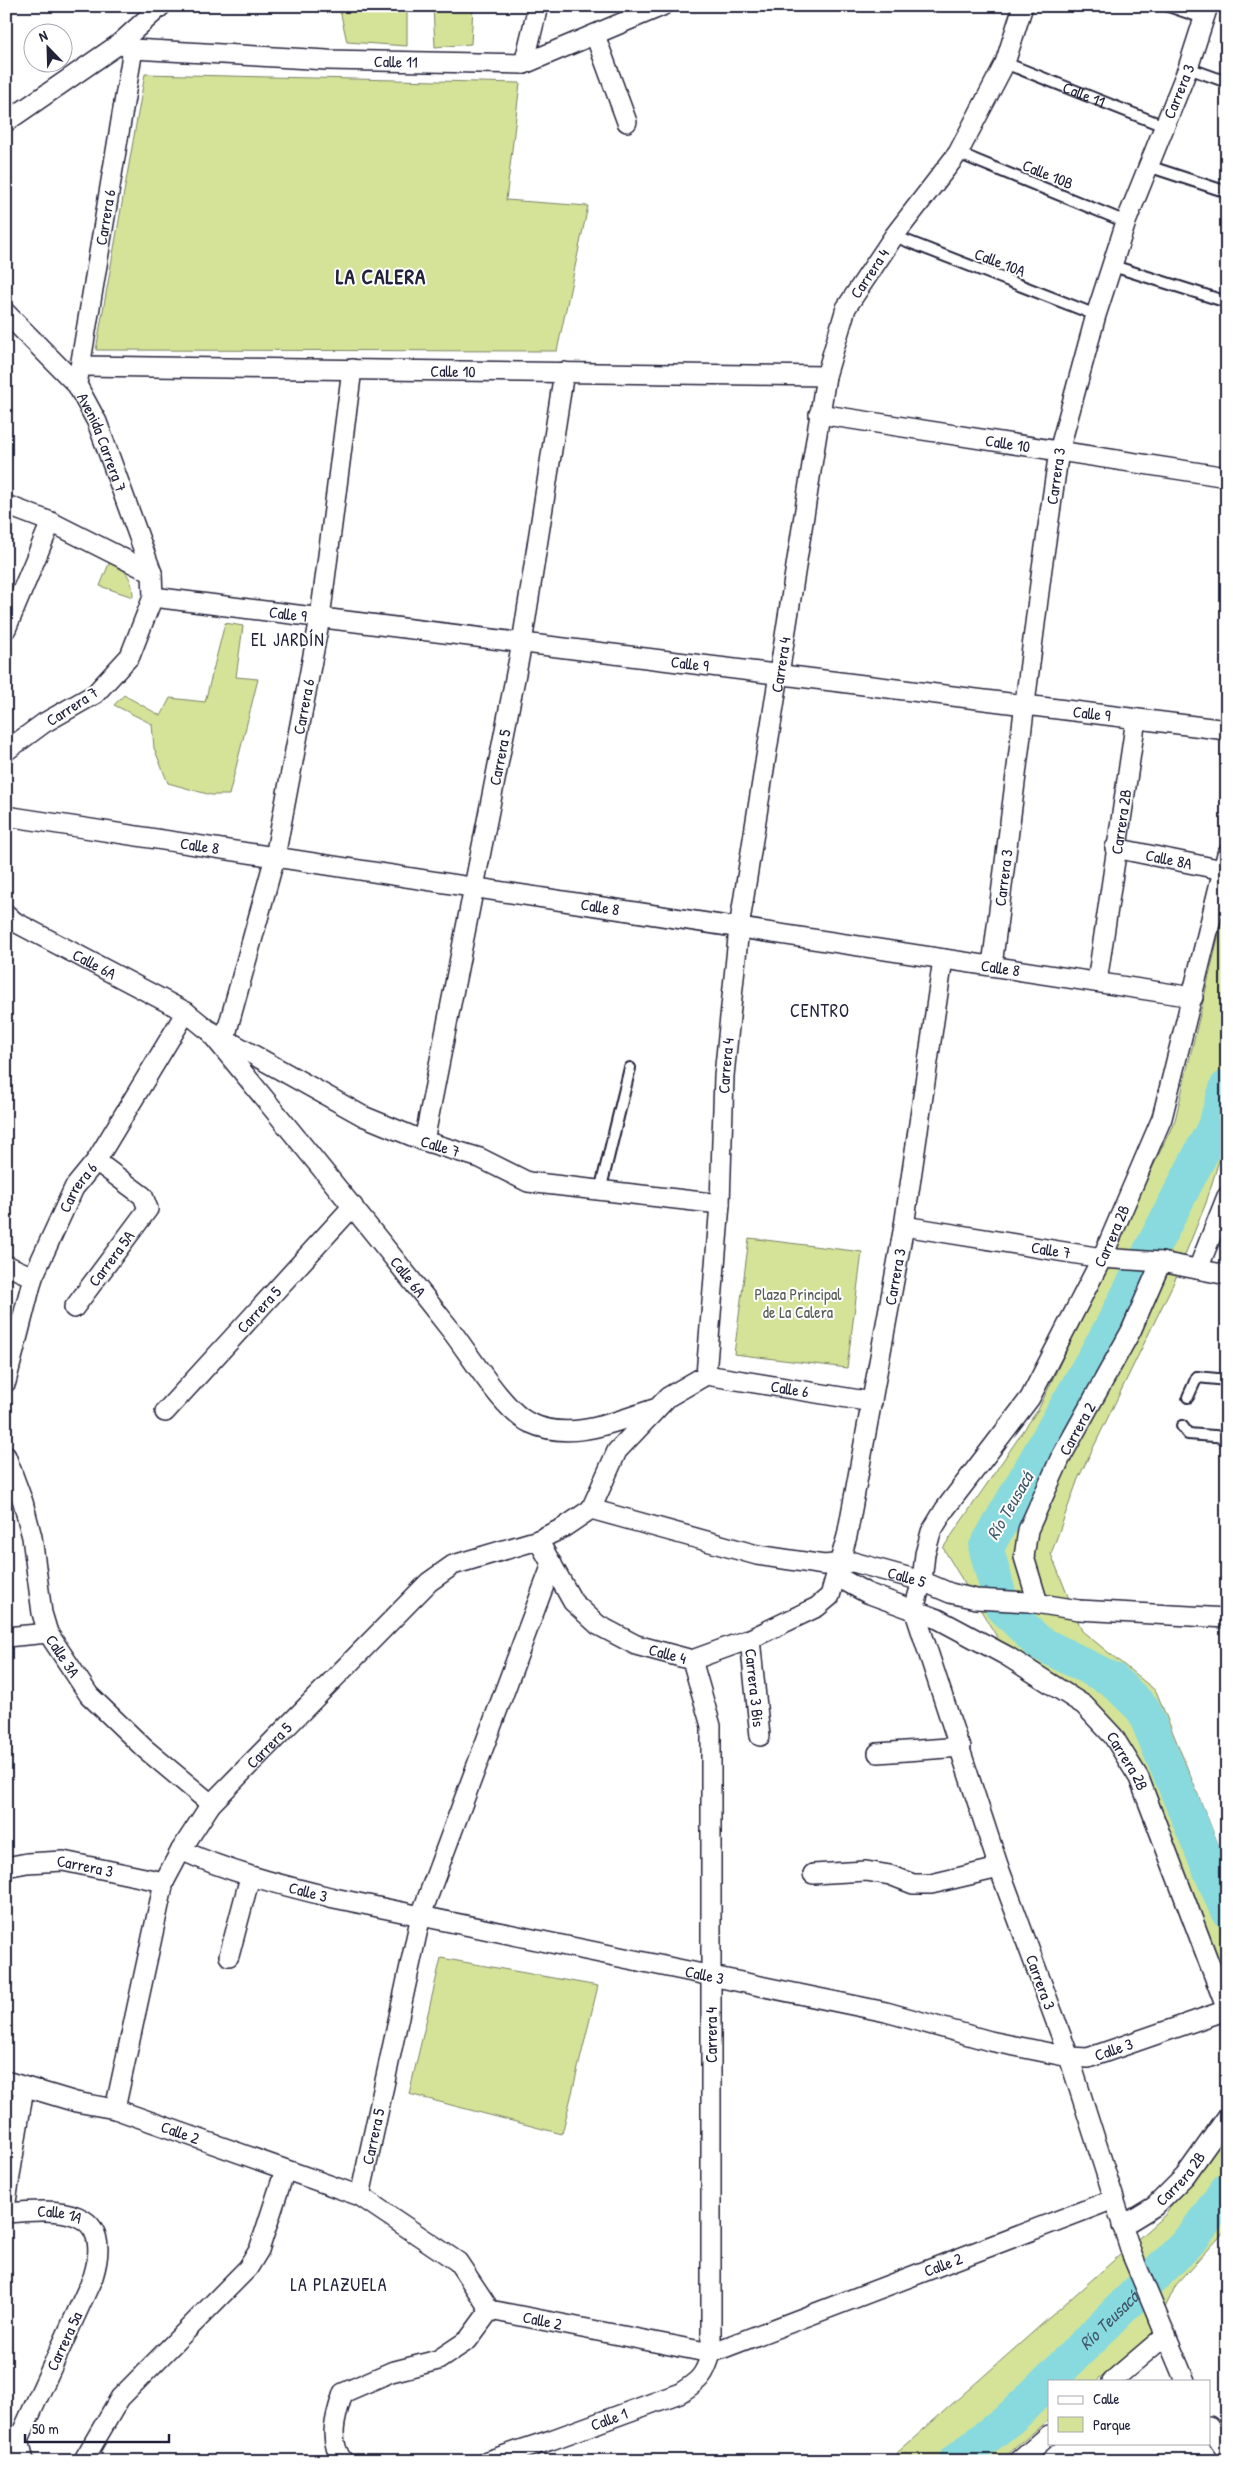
<svg xmlns="http://www.w3.org/2000/svg" width="1233" height="2467" viewBox="0 0 1233 2467" font-family="'Patrick Hand',sans-serif">
  <rect width="100%" height="100%" fill="#fff"/>
  <filter id="ink" filterUnits="userSpaceOnUse"><feTurbulence type="fractalNoise" baseFrequency=".02" numOctaves="2"/><feDisplacementMap in="SourceGraphic" scale="10" xChannelSelector="R" yChannelSelector="G"/><feConvolveMatrix kernelMatrix="1 2 1 2 8 2 1 2 1" color-interpolation-filters="sRGB"/></filter>
  <g filter="url(#ink)">
    <path fill="#d4e397" stroke="#7b8269" d="M 339,6 L 407,6 L 407,46 L 347,42 Z
      M 433,6 L 473,6 L 471,44 L 435,47 Z
      M 145,74 L 520,83 L 506,200 L 588,206 L 557,351 L 96,350 Z
      M 110,561 C 126,569 133,579 133,597 L 100,586 Z
      M 225,623 L 243,626 L 236,677 L 258,679 L 229,795 L 211,795 L 168,783 L 154,748 L 152,724 L 114,705 L 124,695 L 161,716 L 170,698 L 205,702 Z
      M 1227,900 L 1227,1134 L 1206,1203 L 1174,1282 L 1078,1479 L 1051,1554 L 1082,1631 L 1156,1691 L 1227,1866 L 1227,1983 L 1123,1731 L 1000,1642 L 943,1548 L 1039,1408 L 1175,1120 Z
      M 749,1238 L 862,1252 L 847,1368 L 734,1354 Z
      M 441,1958 L 598,1986 L 562,2134 L 409,2094 Z
      M 1227,2112 L 1227,2229 L 1176,2285 L 1153,2333 L 1096,2381 L 1049,2381 L 1049,2419 L 1000,2461 L 888,2461 L 1166,2214 Z"/>
    <g fill="none" stroke-linecap="round" stroke-linejoin="round">
      <g stroke="#88dadf" stroke-width="35">
        <path d="M 1227,1087 L 1215,1126 L 1109,1332 L 986,1548 L 1002,1606 L 1038,1642 L 1113,1680 L 1143,1709 L 1227,1910"/>
        <path id="s1" d="M 956,2461 L 1014,2415 L 1193,2237 L 1227,2190"/>
      </g>
      <g stroke="#22223b" stroke-width="14">
        <g id="lane">
          <path d="M 1168,6 L 1203,18"/>
          <path id="s2" d="M 1005,63 L 1164,126"/>
          <path d="M 1188,68 L 1227,82"/>
          <path d="M 958,153 L 1126,222"/>
          <path d="M 1148,166 L 1227,192"/>
          <path d="M 894,236 L 1096,315"/>
          <path d="M 1113,266 L 1227,302"/>
          <path d="M 600,1191 L 630,1068"/>
          <path d="M 1188,1397 L 1197,1377 L 1227,1380"/>
          <path d="M 1182,1426 L 1188,1434 L 1227,1437"/>
        </g>
      </g>
      <g stroke="#22223b" stroke-width="22">
        <g id="street">
          <path d="M 595,35 L 627,122"/>
          <path id="s3" d="M 119,44 L 133,49 L 327,60 L 524,64 L 662,6"/>
          <path d="M 524,64 L 538,6"/>
          <path d="M 6,122 L 119,44 L 161,6"/>
          <path id="s4" d="M 6,313 L 77,385 L 97,422 L 152,573 L 153,597 L 130,656 L 95,694 L 44,723 L 6,751"/>
          <path id="s5" d="M 82,366 L 826,376"/>
          <path id="s6" d="M 78,379 L 133,49"/>
          <path id="s7" d="M 819,414 L 1227,477"/>
          <path d="M 6,505 L 51,522 L 152,573"/>
          <path id="s8" d="M 153,597 L 1227,730"/>
          <path d="M 6,629 L 51,522"/>
          <path id="s9" d="M 6,816 L 1193,997"/>
          <path id="s10" d="M 1115,848 L 1223,870"/>
          <path id="s11" d="M 6,914 L 15,922 L 186,1012 L 207,1029 L 363,1116 L 424,1141 L 480,1158 L 528,1182 L 720,1204"/>
          <path id="s12" d="M 992,966 L 1042,568 L 1059,451 L 1096,315 L 1126,222 L 1188,68 L 1208,6"/>
          <path id="s13" d="M 1097,982 L 1136,719"/>
          <path id="s14" d="M 213,1036 C 293,1133 372,1230 450,1329 C 469,1353 504,1412 530,1423 C 571,1442 614,1422 654,1409"/>
          <path id="s15" d="M 225,1038 L 275,857 L 320,618 L 352,369"/>
          <path id="s16" d="M 424,1141 L 522,643 L 564,372"/>
          <path id="s17" d="M 904,1226 L 1102,1258 L 1161,1262 L 1227,1275"/>
          <path d="M 6,1265 L 33,1277"/>
          <path d="M 1198,1269 L 1227,1196"/>
          <path id="s18" d="M 74,1308 L 148,1209 L 143,1196 L 96,1161"/>
          <path id="s19" d="M 706,1375 L 720,1204 L 724,1076 L 739,928 L 826,376 L 846,308 L 894,236 L 958,153 L 1005,63 L 1023,6"/>
          <path id="s20" d="M 706,1375 L 872,1402"/>
          <path id="s21" d="M 6,1382 L 33,1277 L 74,1188 L 96,1161 L 186,1012"/>
          <path id="s22" d="M 165,1412 L 353,1206"/>
          <path id="s23" d="M 6,1456 L 23,1502 L 32,1537 L 42,1613 L 48,1633 L 89,1695 L 144,1748 L 211,1804"/>
          <path id="s24" d="M 591,1509 L 757,1555 L 824,1565 L 853,1562 L 922,1581 L 950,1593 L 976,1599 L 1029,1602 L 1079,1610 L 1227,1618"/>
          <path d="M 591,1509 L 617,1451 L 668,1397 L 706,1375"/>
          <path id="s25" d="M 538,1540 L 573,1602 L 598,1625 L 636,1645 L 692,1660 L 750,1639 L 817,1607 L 830,1596 L 847,1536 L 904,1226 L 943,959"/>
          <path id="s26" d="M 836,1576 L 867,1593 L 938,1619 L 1007,1656 L 1084,1705 L 1113,1736 L 1139,1778 L 1227,2010"/>
          <path id="s27" d="M 1038,1603 L 1024,1557 L 1028,1530 L 1060,1459 L 1131,1331 L 1161,1262"/>
          <path d="M 6,1637 L 48,1633"/>
          <path id="s28" d="M 750,1639 L 760,1736"/>
          <path d="M 878,1753 L 961,1747"/>
          <path id="s29" d="M 181,1850 C 231,1873 282,1885 334,1898 L 886,2012 L 990,2041 L 1069,2057 L 1088,2058 L 1227,2010"/>
          <path id="s30" d="M 6,1867 L 27,1863 L 63,1861 L 164,1882"/>
          <path d="M 813,1874 L 866,1871 L 890,1875 L 913,1884 L 931,1884 L 999,1868"/>
          <path d="M 229,1956 L 250,1877"/>
          <path id="s31" d="M 6,2081 L 76,2102 L 115,2109 L 360,2196 L 458,2262 L 490,2310 L 711,2353 L 1114,2199"/>
          <path id="s32" d="M 115,2109 L 164,1882 L 181,1850 L 211,1804 L 429,1582 L 453,1565 L 538,1540 L 563,1528 L 591,1509"/>
          <path id="s33" d="M 360,2196 L 421,1915 L 552,1564"/>
          <path d="M 6,2202 L 24,2087"/>
          <path id="s34" d="M 6,2213 C 58,2208 115,2206 93,2277 L 19,2439"/>
          <path id="s35" d="M 1122,2226 L 1155,2206 L 1185,2176 L 1227,2117"/>
          <path d="M 1112,2381 L 1166,2335"/>
          <path id="s36" d="M 1185,2381 L 1132,2255 L 1069,2057 L 999,1868 L 914,1609 L 922,1581 L 925,1554 L 931,1532 L 945,1509 L 1030,1398 L 1102,1258 L 1162,1118 L 1227,854"/>
          <path d="M 1209,2426 L 1227,2452"/>
          <path d="M 6,2433 L 19,2439 L 24,2461"/>
          <path d="M 83,2461 L 120,2398 L 248,2268 L 259,2250 L 285,2170"/>
          <path d="M 343,2461 C 327,2440 336,2415 343,2393 L 391,2372 L 438,2360 L 468,2340 L 490,2310"/>
          <path id="s37" d="M 487,2461 L 551,2440 L 680,2393 C 699,2381 705,2376 711,2353 L 711,1726 L 692,1660"/>
          <path d="M 1019,2461 L 1049,2435"/>
        </g>
      </g>
      <use href="#lane" stroke="#fff" stroke-width="10"/>
      <use href="#street" stroke="#fff" stroke-width="19"/>
    </g>
  </g>
  <g text-anchor="middle" stroke-width="4" stroke-linejoin="round" paint-order="stroke">
    <g font-size="16" fill="#22223b" stroke="#fff">
      <text dy="6" stroke="none"><textPath href="#s3" startOffset="278">Calle 11</textPath></text>
      <text dy="6" stroke="none"><textPath href="#s12" startOffset="899">Carrera 3</textPath></text>
      <text dy="6" stroke="none"><textPath href="#s2" startOffset="85">Calle 11</textPath></text>
      <text transform="translate(1048 174) rotate(22)" y="6">Calle 10B</text>
      <text dy="6" stroke="none"><textPath href="#s6" startOffset="164">Carrera 6</textPath></text>
      <text transform="translate(1000 262) rotate(21)" y="6">Calle 10A</text>
      <text dy="6" stroke="none"><textPath href="#s19" startOffset="1120">Carrera 4</textPath></text>
      <text dy="6" stroke="none"><textPath href="#s5" startOffset="371">Calle 10</textPath></text>
      <text dy="6" stroke="none"><textPath href="#s4" startOffset="164">Avenida Carrera 7</textPath></text>
      <text dy="6" stroke="none"><textPath href="#s7" startOffset="191">Calle 10</textPath></text>
      <text dy="6" stroke="none"><textPath href="#s12" startOffset="494">Carrera 3</textPath></text>
      <text dy="6" stroke="none"><textPath href="#s8" startOffset="136">Calle 9</textPath></text>
      <text dy="6" stroke="none"><textPath href="#s8" startOffset="541">Calle 9</textPath></text>
      <text dy="6" stroke="none"><textPath href="#s19" startOffset="715">Carrera 4</textPath></text>
      <text transform="translate(72 706) rotate(-33)" y="6">Carrera 7</text>
      <text dy="6" stroke="none"><textPath href="#s15" startOffset="341">Carrera 6</textPath></text>
      <text dy="6" stroke="none"><textPath href="#s8" startOffset="946">Calle 9</textPath></text>
      <text dy="6" stroke="none"><textPath href="#s16" startOffset="391">Carrera 5</textPath></text>
      <text dy="6" stroke="none"><textPath href="#s13" startOffset="162">Carrera 2B</textPath></text>
      <text dy="6" stroke="none"><textPath href="#s9" startOffset="196">Calle 8</textPath></text>
      <text dy="6" stroke="none"><textPath href="#s10" startOffset="55">Calle 8A</textPath></text>
      <text dy="6" stroke="none"><textPath href="#s12" startOffset="89">Carrera 3</textPath></text>
      <text dy="6" stroke="none"><textPath href="#s9" startOffset="601">Calle 8</textPath></text>
      <text dy="6" stroke="none"><textPath href="#s11" startOffset="102">Calle 6A</textPath></text>
      <text dy="6" stroke="none"><textPath href="#s9" startOffset="1006">Calle 8</textPath></text>
      <text dy="6" stroke="none"><textPath href="#s19" startOffset="310">Carrera 4</textPath></text>
      <text dy="6" stroke="none"><textPath href="#s11" startOffset="494">Calle 7</textPath></text>
      <text dy="6" stroke="none"><textPath href="#s21" startOffset="209">Carrera 6</textPath></text>
      <text dy="6" stroke="none"><textPath href="#s36" startOffset="1246">Carrera 2B</textPath></text>
      <text dy="6" stroke="none"><textPath href="#s17" startOffset="149">Calle 7</textPath></text>
      <text dy="6" stroke="none"><textPath href="#s18" startOffset="62">Carrera 5A</textPath></text>
      <text dy="6" stroke="none"><textPath href="#s14" startOffset="310">Calle 6A</textPath></text>
      <text dy="6" stroke="none"><textPath href="#s25" startOffset="685">Carrera 3</textPath></text>
      <text dy="6" stroke="none"><textPath href="#s22" startOffset="139">Carrera 5</textPath></text>
      <text dy="6" stroke="none"><textPath href="#s20" startOffset="85">Calle 6</textPath></text>
      <text dy="6" stroke="none"><textPath href="#s27" startOffset="188">Carrera 2</textPath></text>
      <text dy="6" stroke="none"><textPath href="#s24" startOffset="325">Calle 5</textPath></text>
      <text dy="6" stroke="none"><textPath href="#s25" startOffset="181">Calle 4</textPath></text>
      <text dy="6" stroke="none"><textPath href="#s23" startOffset="210">Calle 3A</textPath></text>
      <text dy="6" stroke="none"><textPath href="#s28" startOffset="49">Carrera 3 Bis</textPath></text>
      <text dy="6" stroke="none"><textPath href="#s32" startOffset="406">Carrera 5</textPath></text>
      <text dy="6" stroke="none"><textPath href="#s26" startOffset="352">Carrera 2B</textPath></text>
      <text dy="6" stroke="none"><textPath href="#s30" startOffset="80">Carrera 3</textPath></text>
      <text dy="6" stroke="none"><textPath href="#s29" startOffset="134">Calle 3</textPath></text>
      <text dy="6" stroke="none"><textPath href="#s29" startOffset="539">Calle 3</textPath></text>
      <text transform="translate(1041 1982) rotate(70)" y="6">Carrera 3</text>
      <text transform="translate(711 2035) rotate(-90)" y="6">Carrera 4</text>
      <text dy="6" stroke="none"><textPath href="#s29" startOffset="959">Calle 3</textPath></text>
      <text dy="6" stroke="none"><textPath href="#s31" startOffset="182">Calle 2</textPath></text>
      <text dy="6" stroke="none"><textPath href="#s33" startOffset="61">Carrera 5</textPath></text>
      <text dy="6" stroke="none"><textPath href="#s35" startOffset="76">Carrera 2B</textPath></text>
      <text dy="6" stroke="none"><textPath href="#s34" startOffset="54">Calle 1A</textPath></text>
      <text dy="6" stroke="none"><textPath href="#s31" startOffset="1022">Calle 2</textPath></text>
      <text dy="6" stroke="none"><textPath href="#s31" startOffset="602">Calle 2</textPath></text>
      <text transform="translate(64 2341) rotate(-65)" y="6">Carrera 5a</text>
      <text dy="6" stroke="none"><textPath href="#s37" startOffset="129">Calle 1</textPath></text>
    </g>
    <g font-size="16" fill="#575c57" stroke="#fff">
      <text x="798" y="1300">Plaza Principal<tspan x="798" dy="18">de La Calera</tspan></text>
    </g>
    <g font-size="18" letter-spacing="1" fill="#22223b" stroke="#fff">
      <text x="288" y="646">EL JARDÍN</text>
      <text x="820" y="1017">CENTRO</text>
      <text x="339" y="2291">LA PLAZUELA</text>
    </g>
    <g font-size="18" font-style="italic" fill="#41596c" stroke="#fff">
      <text transform="translate(1010 1506) rotate(-60)" y="6">Río Teusacá</text>
      <text dy="6" stroke="none"><textPath href="#s1" startOffset="208">Río Teusacá</textPath></text>
    </g>
    <g font-size="21" font-weight="bold" letter-spacing="1" fill="#22223b" stroke="#fff">
      <text x="381" y="284">LA CALERA</text>
    </g>
  </g>
  <rect width="1233" height="2467" fill="none" stroke="#fff" stroke-width="25"/>
  <rect x="12" y="12" width="1208" height="2442" fill="none" stroke="#22223b" stroke-width="2" filter="url(#ink)"/>
  <rect x="1048" y="2380" width="162" height="65" fill="#ffffff" stroke="#a7a7b1"/>
  <rect x="1058" y="2396" width="25" height="8" fill="#ffffff" stroke="#a7a7b1"/>
  <text x="1093" y="2404" font-size="15" fill="#22223b">Calle</text>
  <rect x="1058" y="2417" width="25" height="15" fill="#d4e397" stroke="#a7a7b1"/>
  <text x="1093" y="2430" font-size="15" fill="#22223b">Parque</text>
  <g transform="translate(48 48) rotate(337)"><circle r="24" fill="#ffffff" stroke="#a7a7b1"/>
  <path d="M0-4L9 19L0 12L-9 19Z" fill="#22223b"/>
  <text y="-8" font-size="14" font-weight="bold" text-anchor="middle" fill="#22223b">N</text>
  </g>
  <path d="M25 2434v8h144v-8" fill="none" stroke="#22223b" stroke-width="2.5"/>
  <text x="32" y="2434" font-size="15" fill="#22223b" stroke="#ffffff" stroke-width="4" paint-order="stroke">50 m</text>
</svg>
